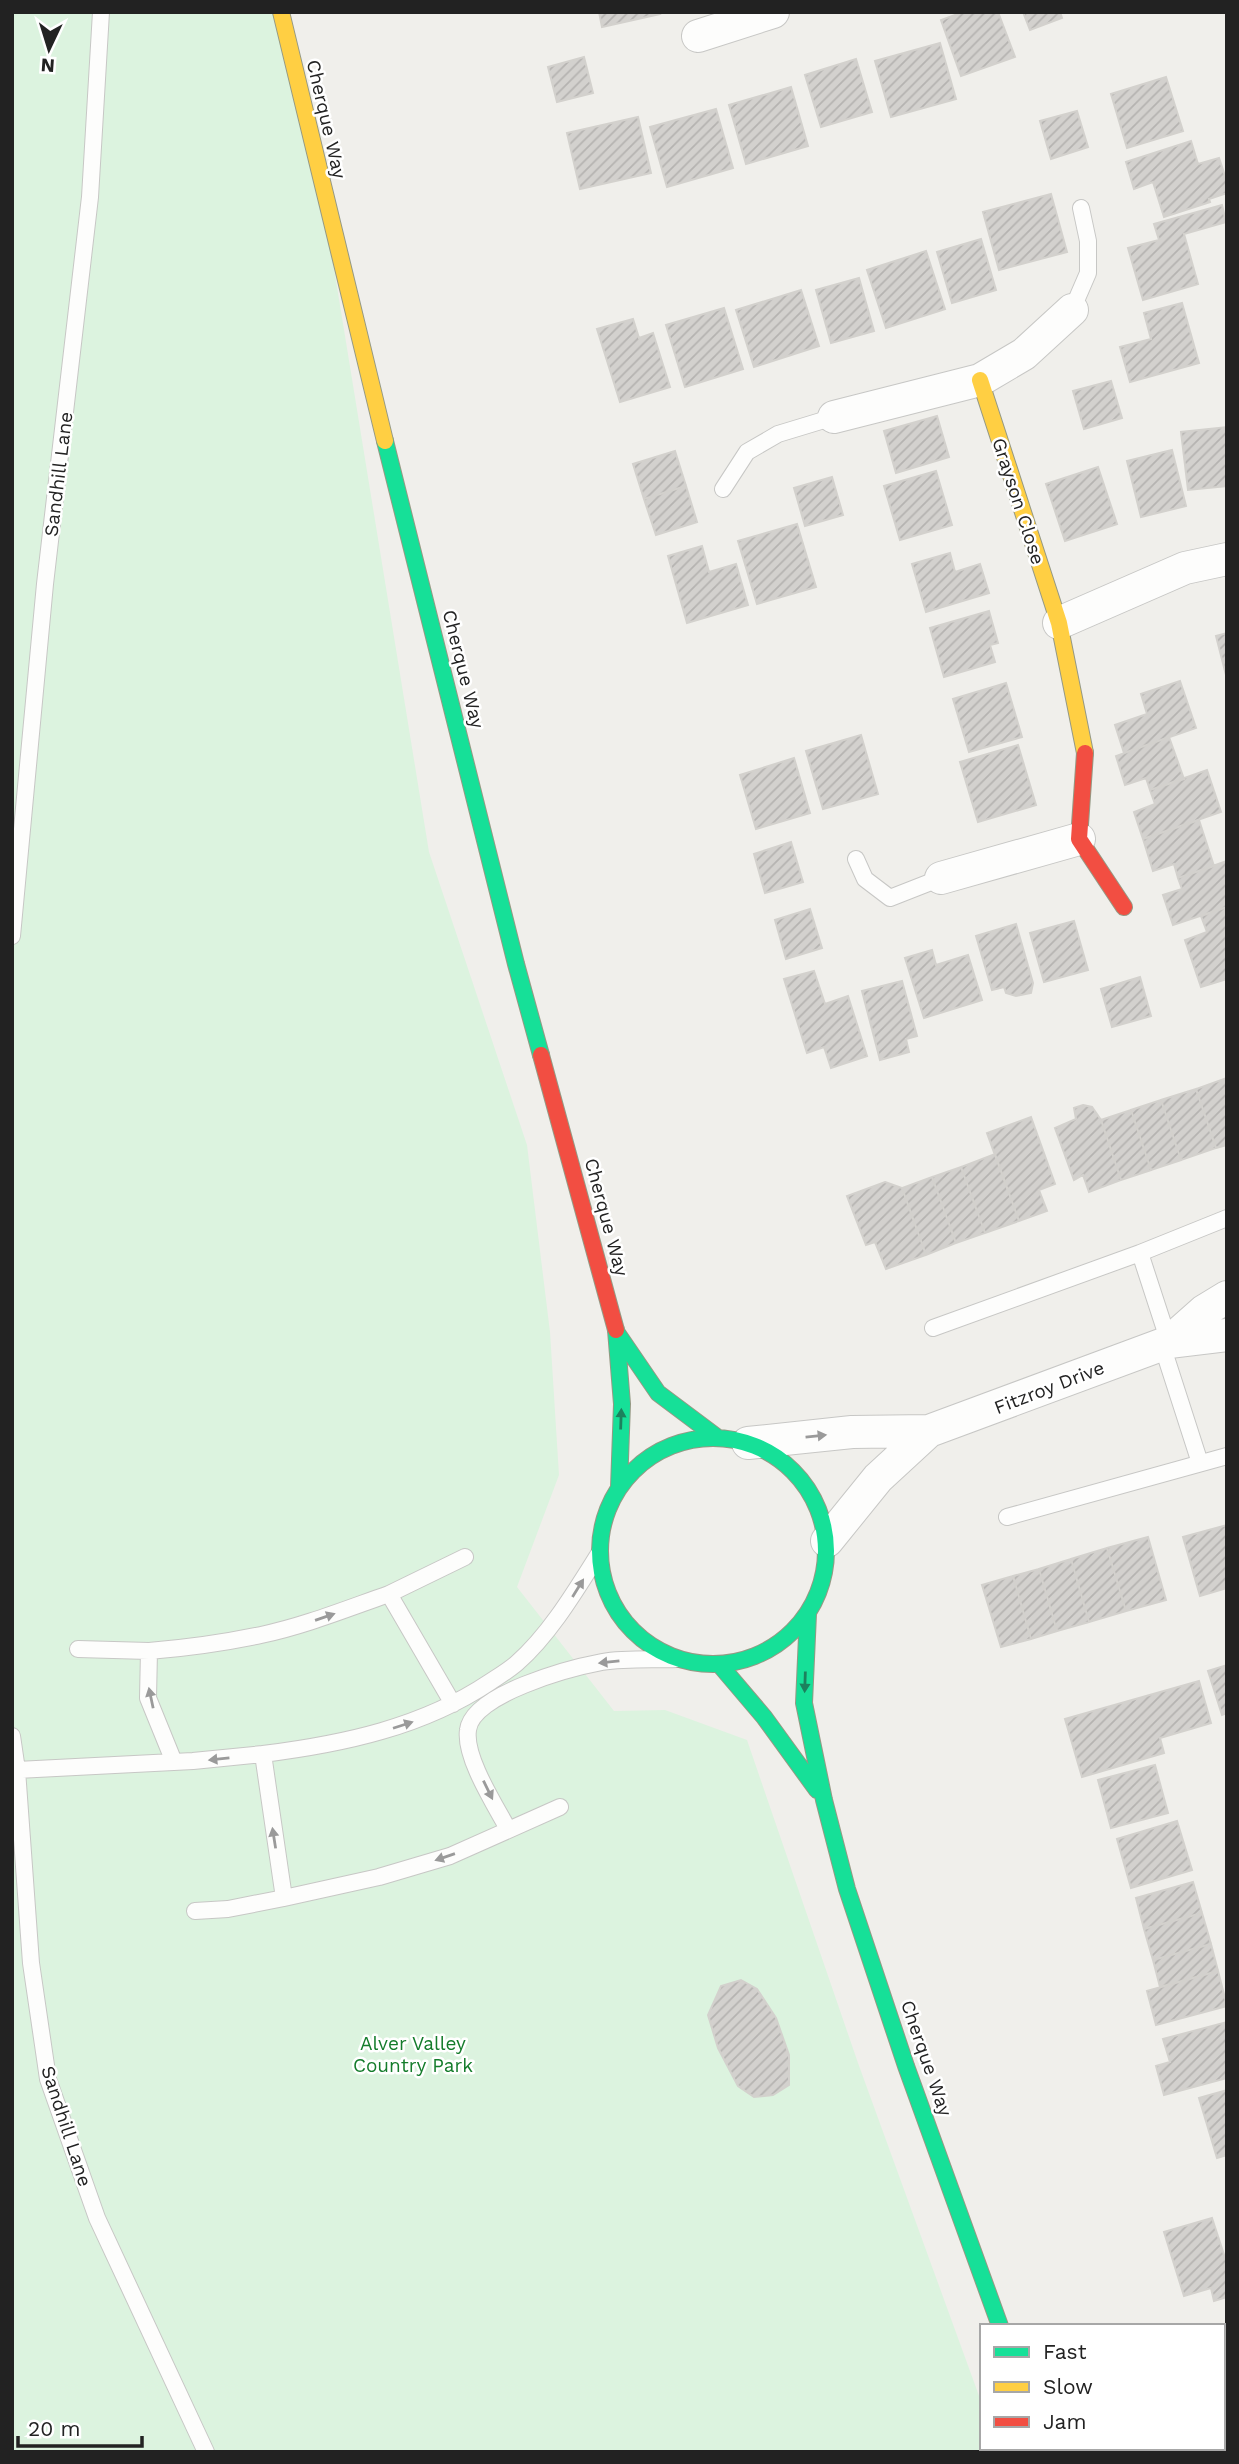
<svg xmlns="http://www.w3.org/2000/svg" width="1239" height="2464" viewBox="0 0 1239 2464" font-family="'Work Sans',sans-serif">
  <defs>
    <pattern id="building-hatch" width="6" height="6" patternUnits="userSpaceOnUse" patternTransform="scale(1.75)"><rect width="6" height="6" fill="#d3d1ce"/><path d="M-1 1l2-2M0 6l6-6M5 7l2-2" fill="none" stroke="#b5b3b1"/></pattern>
  </defs>
  <rect width="100%" height="100%" fill="#f0efeb"/>
  <path fill="#dcf3df" d="M 12,12 L 284,12 L 318,170 L 429,852 L 527,1145 L 550,1332 L 559,1475 L 517,1587 L 614,1711 L 665,1710 L 747,1740 L 858,2063 L 982,2404 L 982,2448 L 998,2448 L 999,2452 L 12,2452 Z"/>
  <path fill="url(#building-hatch)" stroke="#d3d1cd" stroke-width="2" d="M 599,12 L 659,12 L 660,14 L 602,27 Z
    M 963,12 L 998,12 L 1015,57 L 961,76 L 941,20 Z
    M 1023,12 L 1060,12 L 1062,18 L 1030,30 Z
    M 940,43 L 956,99 L 891,117 L 875,61 Z
    M 584,57 L 593,93 L 557,102 L 548,67 Z
    M 856,59 L 872,112 L 821,127 L 805,75 Z
    M 1166,77 L 1183,131 L 1127,148 L 1111,94 Z
    M 791,87 L 808,146 L 746,164 L 729,105 Z
    M 716,109 L 733,168 L 667,187 L 650,127 Z
    M 1077,111 L 1088,147 L 1051,159 L 1040,121 Z
    M 638,117 L 651,173 L 580,189 L 567,133 Z
    M 1191,141 L 1198,164 L 1219,158 L 1227,182 L 1227,193 L 1209,199 L 1210,202 L 1164,217 L 1153,182 L 1134,189 L 1126,162 Z
    M 1051,194 L 1067,252 L 999,270 L 983,212 Z
    M 1222,205 L 1226,222 L 1184,234 L 1198,284 L 1143,300 L 1128,248 L 1159,240 L 1154,224 Z
    M 981,239 L 996,290 L 952,303 L 937,252 Z
    M 926,251 L 945,309 L 886,328 L 867,270 Z
    M 859,278 L 874,331 L 831,343 L 816,290 Z
    M 801,290 L 819,346 L 754,367 L 736,310 Z
    M 1182,303 L 1199,363 L 1130,382 L 1120,347 L 1151,339 L 1144,313 Z
    M 724,308 L 743,369 L 685,387 L 666,325 Z
    M 633,319 L 639,338 L 653,333 L 670,387 L 620,402 L 597,329 Z
    M 1111,381 L 1122,418 L 1084,429 L 1073,391 Z
    M 937,416 L 949,457 L 896,473 L 884,431 Z
    M 1227,427 L 1227,486 L 1188,490 L 1181,432 Z
    M 1172,450 L 1186,506 L 1141,517 L 1127,461 Z
    M 675,451 L 686,486 L 644,499 L 633,464 Z
    M 1098,467 L 1117,524 L 1065,541 L 1046,484 Z
    M 936,471 L 952,525 L 900,540 L 884,486 Z
    M 832,477 L 843,515 L 805,526 L 794,488 Z
    M 686,486 L 697,522 L 656,535 L 644,499 Z
    M 797,524 L 816,587 L 757,604 L 738,541 Z
    M 702,546 L 709,572 L 736,564 L 748,605 L 687,623 L 668,556 Z
    M 950,553 L 955,572 L 980,564 L 989,593 L 926,612 L 912,564 Z
    M 989,611 L 998,643 L 990,645 L 995,662 L 944,677 L 930,628 Z
    M 1227,633 L 1227,679 L 1216,636 Z
    M 1180,681 L 1196,728 L 1124,753 L 1115,725 L 1147,714 L 1141,694 Z
    M 1006,683 L 1022,737 L 969,752 L 953,699 Z
    M 861,735 L 878,794 L 823,809 L 806,751 Z
    M 1169,737 L 1184,779 L 1150,790 L 1146,778 L 1125,785 L 1116,756 Z
    M 1018,745 L 1036,805 L 978,822 L 960,762 Z
    M 794,758 L 810,813 L 756,829 L 740,775 Z
    M 1207,770 L 1221,812 L 1143,839 L 1134,812 L 1155,804 L 1150,790 Z
    M 1199,820 L 1214,866 L 1178,878 L 1174,864 L 1153,871 L 1143,839 Z
    M 791,842 L 803,882 L 765,893 L 754,854 Z
    M 1227,861 L 1227,907 L 1173,925 L 1163,895 L 1182,889 L 1178,878 Z
    M 1227,907 L 1227,979 L 1201,987 L 1185,940 L 1207,932 L 1201,916 Z
    M 810,909 L 822,948 L 786,959 L 775,920 Z
    M 1074,921 L 1088,970 L 1044,982 L 1030,933 Z
    M 1016,924 L 1033,983 L 1031,993 L 1016,996 L 1006,993 L 1004,987 L 992,990 L 976,936 Z
    M 932,950 L 936,965 L 968,955 L 982,1000 L 924,1018 L 905,958 Z
    M 814,971 L 825,1004 L 848,996 L 867,1056 L 831,1068 L 824,1047 L 807,1053 L 784,979 Z
    M 1140,977 L 1151,1016 L 1112,1027 L 1101,989 Z
    M 902,981 L 917,1036 L 906,1039 L 909,1052 L 880,1060 L 862,991 Z
    M 1227,1078 L 1227,1145 L 1216,1148 L 1196,1089 Z
    M 1196,1089 L 1216,1148 L 1181,1160 L 1161,1100 Z
    M 1161,1100 L 1181,1160 L 1151,1170 L 1131,1110 Z
    M 1083,1105 L 1092,1107 L 1101,1120 L 1121,1180 L 1089,1192 L 1083,1175 L 1074,1180 L 1055,1128 L 1076,1119 L 1074,1108 Z
    M 1131,1110 L 1151,1170 L 1121,1180 L 1101,1120 Z
    M 1031,1117 L 1055,1184 L 1039,1190 L 1047,1211 L 1019,1221 L 987,1133 Z
    M 995,1154 L 1019,1221 L 985,1233 L 961,1167 Z
    M 961,1167 L 985,1233 L 956,1243 L 932,1177 Z
    M 932,1177 L 956,1243 L 926,1255 L 902,1188 Z
    M 885,1182 L 902,1188 L 926,1255 L 886,1269 L 875,1242 L 866,1245 L 847,1196 Z
    M 1227,1525 L 1227,1588 L 1200,1596 L 1183,1537 Z
    M 1148,1537 L 1166,1600 L 1126,1611 L 1107,1548 Z
    M 1107,1548 L 1126,1611 L 1089,1622 L 1071,1559 Z
    M 1071,1559 L 1089,1622 L 1057,1631 L 1039,1569 Z
    M 1039,1569 L 1057,1631 L 1031,1639 L 1013,1576 Z
    M 1013,1576 L 1031,1639 L 1001,1647 L 982,1585 Z
    M 1227,1665 L 1227,1713 L 1222,1715 L 1208,1671 Z
    M 1199,1681 L 1211,1723 L 1160,1738 L 1164,1753 L 1082,1777 L 1065,1719 Z
    M 1155,1765 L 1168,1813 L 1111,1828 L 1098,1780 Z
    M 1177,1821 L 1192,1870 L 1131,1888 L 1117,1839 Z
    M 1193,1882 L 1202,1913 L 1144,1929 L 1136,1898 Z
    M 1202,1913 L 1211,1944 L 1153,1960 L 1144,1929 Z
    M 1211,1944 L 1218,1971 L 1160,1987 L 1153,1960 Z
    M 1218,1971 L 1227,2006 L 1156,2025 L 1147,1991 Z
    M 741,1980 L 757,1989 L 776,2018 L 789,2055 L 789,2085 L 773,2095 L 754,2097 L 738,2086 L 718,2048 L 708,2015 L 721,1986 Z
    M 1227,2022 L 1227,2078 L 1164,2095 L 1156,2066 L 1170,2062 L 1163,2039 Z
    M 1227,2090 L 1227,2155 L 1217,2158 L 1199,2098 Z
    M 1212,2218 L 1227,2264 L 1227,2297 L 1214,2301 L 1211,2288 L 1184,2296 L 1164,2232 Z"/>
  <g fill="none" stroke-linecap="round" stroke-linejoin="round">
    <g stroke="#c7c7c5" stroke-width="18">
      <path id="lane" d="M 1072,310 L 1088,273 L 1088,241 L 1081,208
        M 723,489 L 747,452 L 778,434 L 834,417
        M 856,859 L 865,879 L 890,898 L 941,878
        M 12,936 L 45,584 L 90,197 L 101,12
        M 1140,1253 L 1227,1218
        M 933,1328 L 1140,1253 L 1169,1342
        M 1162,1345 L 1200,1463
        M 1007,1517 L 1227,1456
        M 389,1594 L 465,1557
        M 78,1649 L 149,1651
        M 12,1736 L 17,1770 L 31,1963 L 48,2079 L 97,2218 L 206,2452
        M 174,1762 L 148,1698 L 149,1651 C 187,1648 223,1643 261,1635 C 304,1626 346,1609 389,1594 L 453,1704
        M 17,1770 L 193,1761 L 263,1754
        M 560,1807 L 450,1856 L 379,1877 L 284,1898 L 263,1754 C 343,1744 423,1727 490,1682 C 499,1676 509,1670 517,1663 C 550,1634 576,1590 600,1552
        M 508,1829 C 495,1805 464,1757 468,1730 C 472,1694 570,1668 602,1662 C 626,1658 652,1660 677,1659
        M 195,1911 L 228,1909 L 284,1898"/>
    </g>
    <g stroke="#c7c7c5" stroke-width="34">
      <path id="street" d="M 698,36 L 773,12
        M 834,417 L 980,380 L 1024,354 L 1072,310
        M 1059,623 L 1185,568 L 1227,559
        M 941,878 L 1079,839
        M 1169,1342 L 1204,1311 L 1227,1297
        M 748,1443 L 852,1432 L 929,1431 L 1169,1342 L 1227,1335
        M 827,1541 L 878,1478 L 929,1431"/>
    </g>
    <g stroke="#959984" stroke-width="18">
      <path id="fast" d="M 385,441 L 516,964 L 541,1055
        M 616,1330 L 622,1404 L 619,1487
        M 617,1333 L 658,1393 L 718,1438
        M600 1551a113 113 0 1 1 226 0a113 113 0 1 1-226 0Z
        M 808,1614 L 804,1703 L 824,1800 L 847,1889 L 906,2066 L 1000,2326
        M 719,1664 L 764,1717 L 817,1790
        M 1047,2448 L 1049,2452"/>
    </g>
    <g stroke="#959984" stroke-width="18">
      <path id="slow" d="M 281,12 L 385,441
        M 980,380 L 1059,623 L 1085,753"/>
    </g>
    <g stroke="#959984" stroke-width="18">
      <path id="jam" d="M 1085,753 L 1079,839 L 1124,907
        M 541,1055 L 616,1330"/>
    </g>
    <use href="#lane" stroke="#fdfdfc" stroke-width="16"/>
    <use href="#street" stroke="#fdfdfc" stroke-width="32"/>
    <use href="#fast" stroke="#16e098" stroke-width="16"/>
    <use href="#slow" stroke="#ffcf43" stroke-width="16"/>
    <use href="#jam" stroke="#f24e42" stroke-width="16"/>
  </g>
  <defs><path id="oneway-solid" d="M-6-.8H1V-3.2L6.5 0L1 3.2V.8H-6Z" transform="scale(1.75)"/></defs>
  <g fill="#1c815d">
    <use href="#oneway-solid" transform="translate(621 1419) rotate(-88)"/>
    <use href="#oneway-solid" transform="translate(805 1682) rotate(92)"/>
  </g>
  <g fill="#9a9a9a">
    <use href="#oneway-solid" transform="translate(816 1436) rotate(-6)"/>
    <use href="#oneway-solid" transform="translate(578 1588) rotate(-58)"/>
    <use href="#oneway-solid" transform="translate(325 1617) rotate(-19)"/>
    <use href="#oneway-solid" transform="translate(609 1662) rotate(174)"/>
    <use href="#oneway-solid" transform="translate(151 1698) rotate(-102)"/>
    <use href="#oneway-solid" transform="translate(403 1725) rotate(-18)"/>
    <use href="#oneway-solid" transform="translate(219 1759) rotate(174)"/>
    <use href="#oneway-solid" transform="translate(488 1790) rotate(64)"/>
    <use href="#oneway-solid" transform="translate(274 1838) rotate(-99)"/>
    <use href="#oneway-solid" transform="translate(445 1857) rotate(161)"/>
  </g>
  <g text-anchor="middle" stroke-width="5" stroke-linejoin="round" paint-order="stroke">
    <g font-size="19" fill="#222" stroke="#fff">
      <text transform="translate(327 119) rotate(77)" y="7">Cherque Way</text>
      <text transform="translate(58 474) rotate(-83)" y="7">Sandhill Lane</text>
      <text transform="translate(1019 501) rotate(72)" y="7">Grayson Close</text>
      <text transform="translate(464 669) rotate(76)" y="7">Cherque Way</text>
      <text transform="translate(607 1217) rotate(75)" y="7">Cherque Way</text>
      <text transform="translate(1049 1387) rotate(-21)" y="7">Fitzroy Drive</text>
      <text transform="translate(927 2058) rotate(71)" y="7">Cherque Way</text>
      <text transform="translate(67 2126) rotate(72)" y="7">Sandhill Lane</text>
    </g>
    <g font-size="19" fill="#147c2b" stroke="#fff">
      <text x="413" y="2050">Alver Valley<tspan x="413" dy="22">Country Park</tspan></text>
    </g>
  </g>
  <rect width="1239" height="2464" fill="none" stroke="#222222" stroke-width="28"/>
  <rect x="980" y="2324" width="245" height="126" fill="#ffffff" stroke="#a7a7a7" stroke-width="2"/>
  <rect x="994" y="2347" width="35" height="10" fill="#16e098" stroke="#a7a7a7" stroke-width="2"/>
  <text x="1043" y="2359" font-size="21" fill="#222222">Fast</text>
  <rect x="994" y="2382" width="35" height="10" fill="#ffcf43" stroke="#a7a7a7" stroke-width="2"/>
  <text x="1043" y="2394" font-size="21" fill="#222222">Slow</text>
  <rect x="994" y="2417" width="35" height="10" fill="#f24e42" stroke="#a7a7a7" stroke-width="2"/>
  <text x="1043" y="2429" font-size="21" fill="#222222">Jam</text>
  <g transform="translate(49 49) rotate(184)" stroke="#ffffff" stroke-width="5" paint-order="stroke">
  <path d="M0-5L12 26L0 18L-12 26Z" fill="#222222"/>
  <text y="-10" font-size="19" font-weight="bold" text-anchor="middle" fill="#222222">N</text>
  </g>
  <path d="M18 2436v10h124v-10" fill="none" stroke="#222222" stroke-width="3.5"/>
  <text x="28" y="2436" font-size="21" fill="#222222" stroke="#ffffff" stroke-width="5" paint-order="stroke">20 m</text>
</svg>
